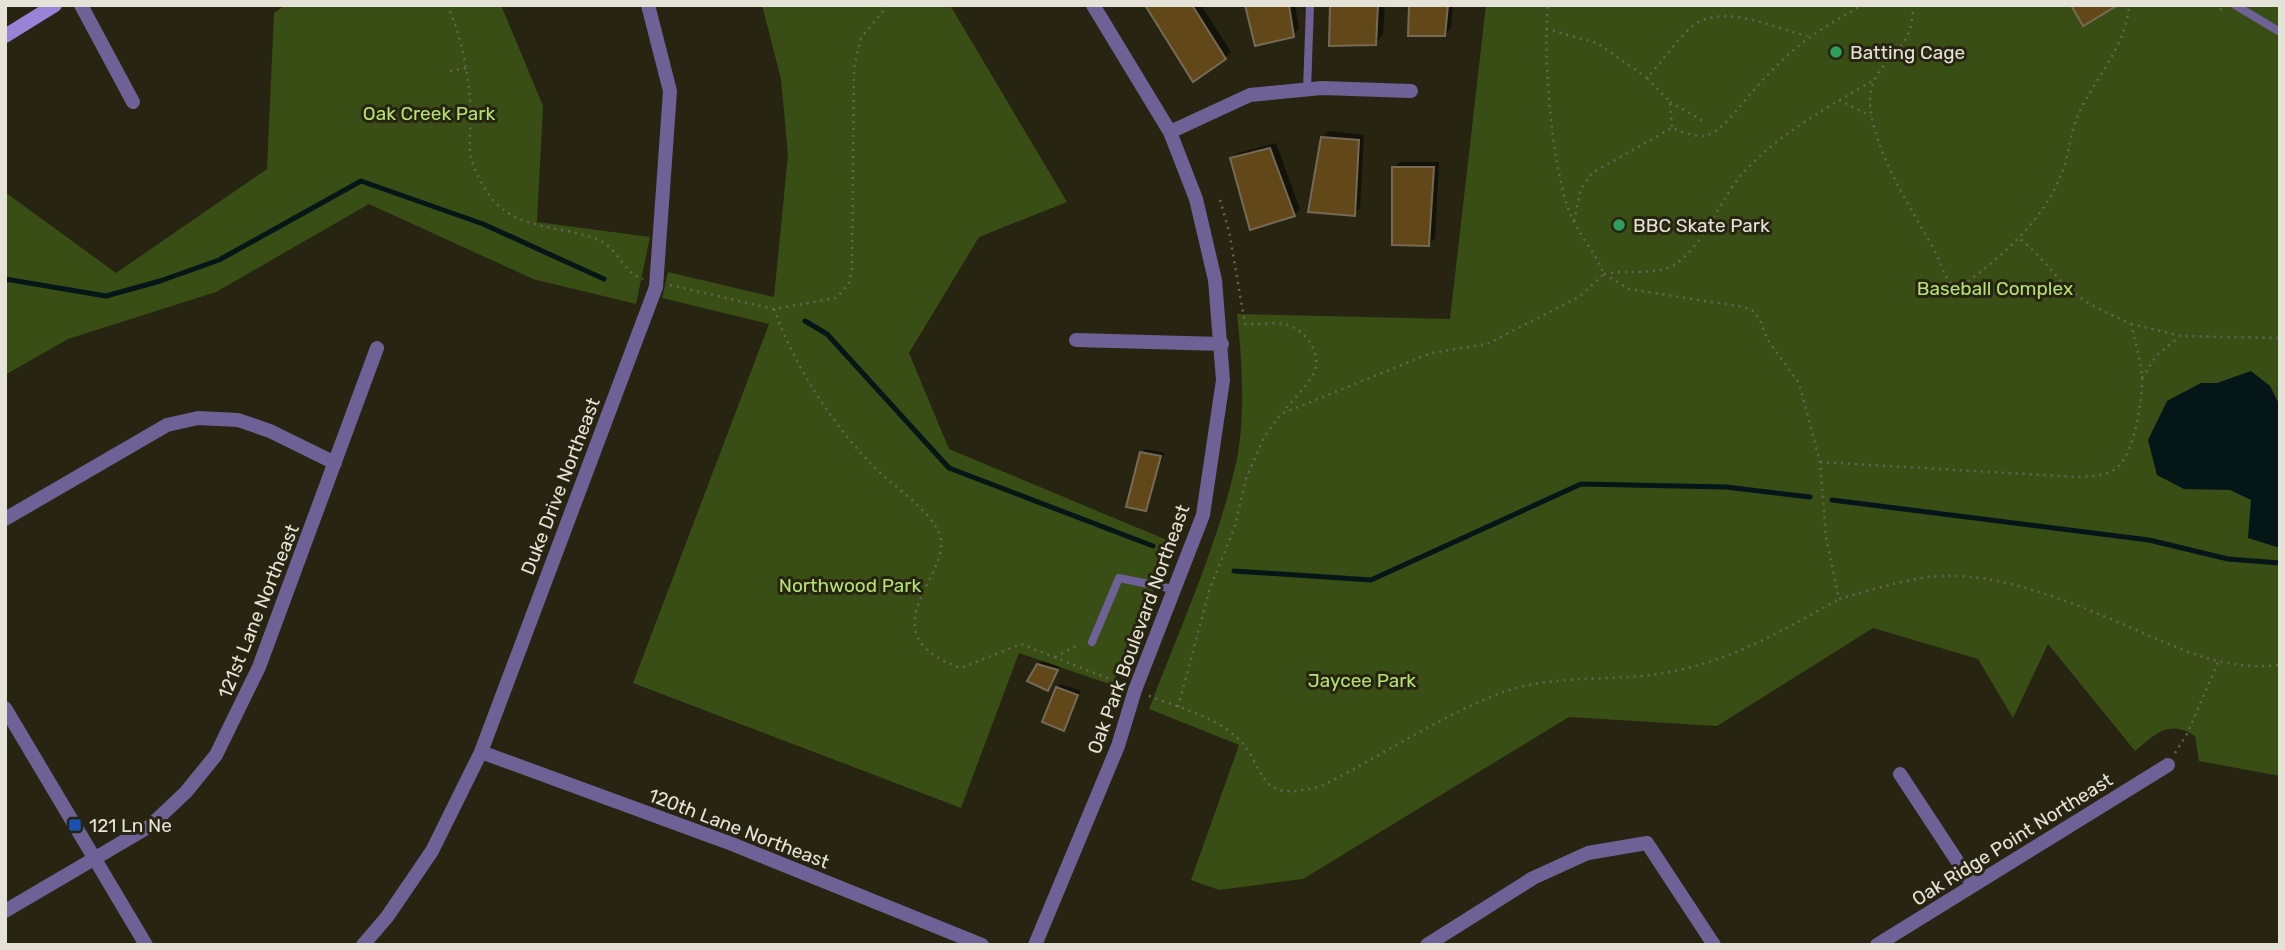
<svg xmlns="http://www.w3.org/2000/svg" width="2285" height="950" viewBox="0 0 2285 950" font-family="Rubik,sans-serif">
  <rect width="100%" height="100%" fill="#272411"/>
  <path fill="#384e15" d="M 286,5 L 501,5 L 543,106 L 537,222 L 650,237 L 636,304 L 533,279 L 369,204 L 216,292 L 68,339 L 5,375 L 5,192 L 116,273 L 267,169 L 274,13 Z
    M 762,5 L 950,5 L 1067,202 L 979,237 L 909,353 L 949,449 L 1174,543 L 1112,685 L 1019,653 L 961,808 L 633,683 L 769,324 L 662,298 L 668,272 L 774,297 L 788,155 L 781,79 Z
    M 1486,5 L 2280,5 L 2280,776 L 2199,761 L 2195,736 C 2168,719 2156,734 2135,751 L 2048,644 L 2013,718 L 1978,659 L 1873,628 L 1717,726 L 1569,717 L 1303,879 L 1219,890 L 1191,880 L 1239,745 L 1149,709 C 1180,628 1217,547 1236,463 C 1246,418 1242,359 1237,314 L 1450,319 Z"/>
  <path fill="#051619" d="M 2251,371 L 2270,386 L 2280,406 L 2280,548 L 2248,538 L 2251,500 L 2230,490 L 2184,489 L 2157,475 L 2148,440 L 2167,401 L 2201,383 L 2217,383 Z"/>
  <path fill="#0007" d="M 1154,5 L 1201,5 L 1231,52 L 1225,58 Z
    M 1247,5 L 1295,5 L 1299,29 L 1293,35 Z
    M 1332,5 L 1385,5 L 1383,35 L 1375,43 Z
    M 1410,5 L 1453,5 L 1451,28 L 1445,34 Z
    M 1328,131 L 1364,135 L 1360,208 L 1354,214 L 1322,138 Z
    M 1276,143 L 1300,209 L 1294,215 L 1232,159 L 1238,153 Z
    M 1400,162 L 1439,162 L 1435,238 L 1429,244 L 1394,168 Z
    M 1146,449 L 1164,453 L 1145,509 L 1142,452 Z
    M 1042,661 L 1060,667 L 1048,688 L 1039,665 Z
    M 1061,684 L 1081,691 L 1063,729 L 1057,688 Z"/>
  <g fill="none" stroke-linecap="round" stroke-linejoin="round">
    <path stroke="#051619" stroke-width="5" d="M 5,279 L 106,296 L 160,281 L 219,260 L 361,181 L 483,224 L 604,279
      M 805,321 L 827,334 L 949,468 L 1153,546
      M 1832,500 L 2149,540 L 2228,559 L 2280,563
      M 1234,571 L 1371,580 L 1581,484 L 1726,487 L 1810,497"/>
  </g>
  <path fill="#624718" stroke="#766a57" stroke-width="2" d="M 1145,5 L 1192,5 L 1226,59 L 1193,82 Z
    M 1245,5 L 1289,5 L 1294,37 L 1255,46 Z
    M 1330,5 L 1378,5 L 1376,45 L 1329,46 Z
    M 1409,5 L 1448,5 L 1445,36 L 1408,36 Z
    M 2071,5 L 2118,5 L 2083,26 Z
    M 1321,137 L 1359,140 L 1355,216 L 1308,212 Z
    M 1270,148 L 1295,216 L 1250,230 L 1230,158 Z
    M 1392,167 L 1434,167 L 1429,246 L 1392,245 Z
    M 1140,452 L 1161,456 L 1146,511 L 1126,507 Z
    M 1037,664 L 1058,670 L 1048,691 L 1027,681 Z
    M 1056,687 L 1078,695 L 1064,731 L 1042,722 Z"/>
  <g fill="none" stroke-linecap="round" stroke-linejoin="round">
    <path stroke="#666352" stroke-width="2.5" stroke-dasharray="2 5" stroke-linecap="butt" d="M 447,5 C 463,39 469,77 471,115 C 471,128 468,144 471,157 C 475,175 490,201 505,211 C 533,230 566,227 596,239 C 619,247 623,274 643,279
      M 1913,5 C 1913,48 1892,48 1875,79 C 1852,121 1916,216 1936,253 C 1942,266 1943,276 1954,286 L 1962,286 C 2004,255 2049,216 2065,164 C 2070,145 2072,125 2082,107 C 2099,73 2126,45 2129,5
      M 2214,5 L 2223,11
      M 1546,29 L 1597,43 L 1647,78 C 1662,62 1674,43 1690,28 C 1720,1 1774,28 1807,36
      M 450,71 L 466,68
      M 1647,78 L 1670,102 L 1672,128
      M 1839,100 L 1871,116
      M 1670,102 L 1705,122
      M 1220,200 L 1229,231 L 1245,324 C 1258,325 1271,322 1283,324 C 1303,327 1323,351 1314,373 C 1308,386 1292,400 1283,412
      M 1574,221 L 1581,189 L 1592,173 L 1672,128 C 1680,131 1695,137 1704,136 C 1719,133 1732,116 1741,105 C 1783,55 1806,36 1863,5
      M 1604,274 L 1629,289 L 1743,307 L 1753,311 L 1760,320 L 1767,339 L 1799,383 L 1820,462 L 1826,537 L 1839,599 C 1864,592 1890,584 1916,579 C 1984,565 2066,600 2127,626 C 2181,649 2220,671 2280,665
      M 1604,274 C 1627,269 1656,277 1677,263 C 1703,245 1721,198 1743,173 C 1780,132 1826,109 1872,81
      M 670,285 L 774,309 L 836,298 L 849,284 L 852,268 L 854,68 L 861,38 L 888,5
      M 774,309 C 795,366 828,418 870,463 C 888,483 932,510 940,536 C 953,574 863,634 961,668 L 1021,644 L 1117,682
      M 2131,324 L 2181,336 L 2280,338
      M 2142,378 L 2157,355 L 2179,337
      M 1820,462 L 2077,477 C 2091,476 2108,477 2119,466 C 2134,451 2143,399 2142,378 C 2141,360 2135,342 2131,324 C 2108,313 2084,304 2065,285 C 2049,269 2038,253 2020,239
      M 1055,657 L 1080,644
      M 1149,696 C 1175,706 1206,714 1229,731 C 1273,764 1247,806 1322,786 C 1381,756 1445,713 1506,691 C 1556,674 1613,682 1664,673 C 1729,662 1782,631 1839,599
      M 1178,707 L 1210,588 L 1234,529 L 1246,479 L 1264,437 L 1281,414 L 1431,353 L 1487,344 L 1579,297 L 1604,274 C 1595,251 1576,232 1568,208 C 1551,159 1543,57 1548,5
      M 2175,753 L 2187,734 L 2218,662"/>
    <path stroke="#6e6195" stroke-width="8" d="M 2235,5 L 2280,32
      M 1307,90 L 1310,5
      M 1092,642 L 1119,578 L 1173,589"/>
    <path stroke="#6e6195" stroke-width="14" d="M 81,5 L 133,102
      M 1170,132 L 1250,95 L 1322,88 L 1411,91
      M 1076,340 L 1222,344
      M 5,519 L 167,425 L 198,418 L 238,420 L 270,431 L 335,463
      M 5,708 L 146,945
      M 481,752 L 732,844 L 982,945
      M 1900,774 L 1973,885
      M 5,911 L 150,826 L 186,792 L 216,755 L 259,667 L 377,348
      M 363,945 L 387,917 L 432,851 L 481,752 L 656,287 L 670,91 L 648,5
      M 1035,945 L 1118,746 L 1135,690 L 1203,515 L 1223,380 L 1215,280 L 1196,199 L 1170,132 L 1093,5
      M 1427,945 L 1533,878 L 1588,853 L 1647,843 L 1714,945
      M 1877,945 L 2168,765"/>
    <path stroke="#9883d6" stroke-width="14" d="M 5,36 L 55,5"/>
  </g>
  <g fill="#2e9e5b" stroke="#272411" stroke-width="2.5">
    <circle cx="1836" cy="52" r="7"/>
    <circle cx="1619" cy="225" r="7"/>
  </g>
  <rect fill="#1a4fb4" stroke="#272411" stroke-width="2.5" x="68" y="818" width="14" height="14" rx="3.5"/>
  <g text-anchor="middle" stroke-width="6" stroke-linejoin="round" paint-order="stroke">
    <g font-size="19" fill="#e5e3d7" stroke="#272411" text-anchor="start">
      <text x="1850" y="59">Batting Cage</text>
      <text x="1633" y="232">BBC Skate Park</text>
      <text x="89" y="832">121 Ln Ne</text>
    </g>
    <g font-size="19" fill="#b3e270" stroke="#272411">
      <text x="429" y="120">Oak Creek Park</text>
      <text x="1995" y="295">Baseball Complex</text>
      <text x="850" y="592">Northwood Park</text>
      <text x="1362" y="687">Jaycee Park</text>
    </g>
    <g font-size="19" fill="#e5e3d7" stroke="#272411">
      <text transform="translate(560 486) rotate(-69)" y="7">Duke Drive Northeast</text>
      <text transform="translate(258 611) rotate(-68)" y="7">121st Lane Northeast</text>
      <text transform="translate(1138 629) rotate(-70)" y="7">Oak Park Boulevard Northeast</text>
      <text transform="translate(739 828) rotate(21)" y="7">120th Lane Northeast</text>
      <text transform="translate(2012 839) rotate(-32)" y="7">Oak Ridge Point Northeast</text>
    </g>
  </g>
  <rect width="2285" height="950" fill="none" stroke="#e5e3d7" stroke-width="14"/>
</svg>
